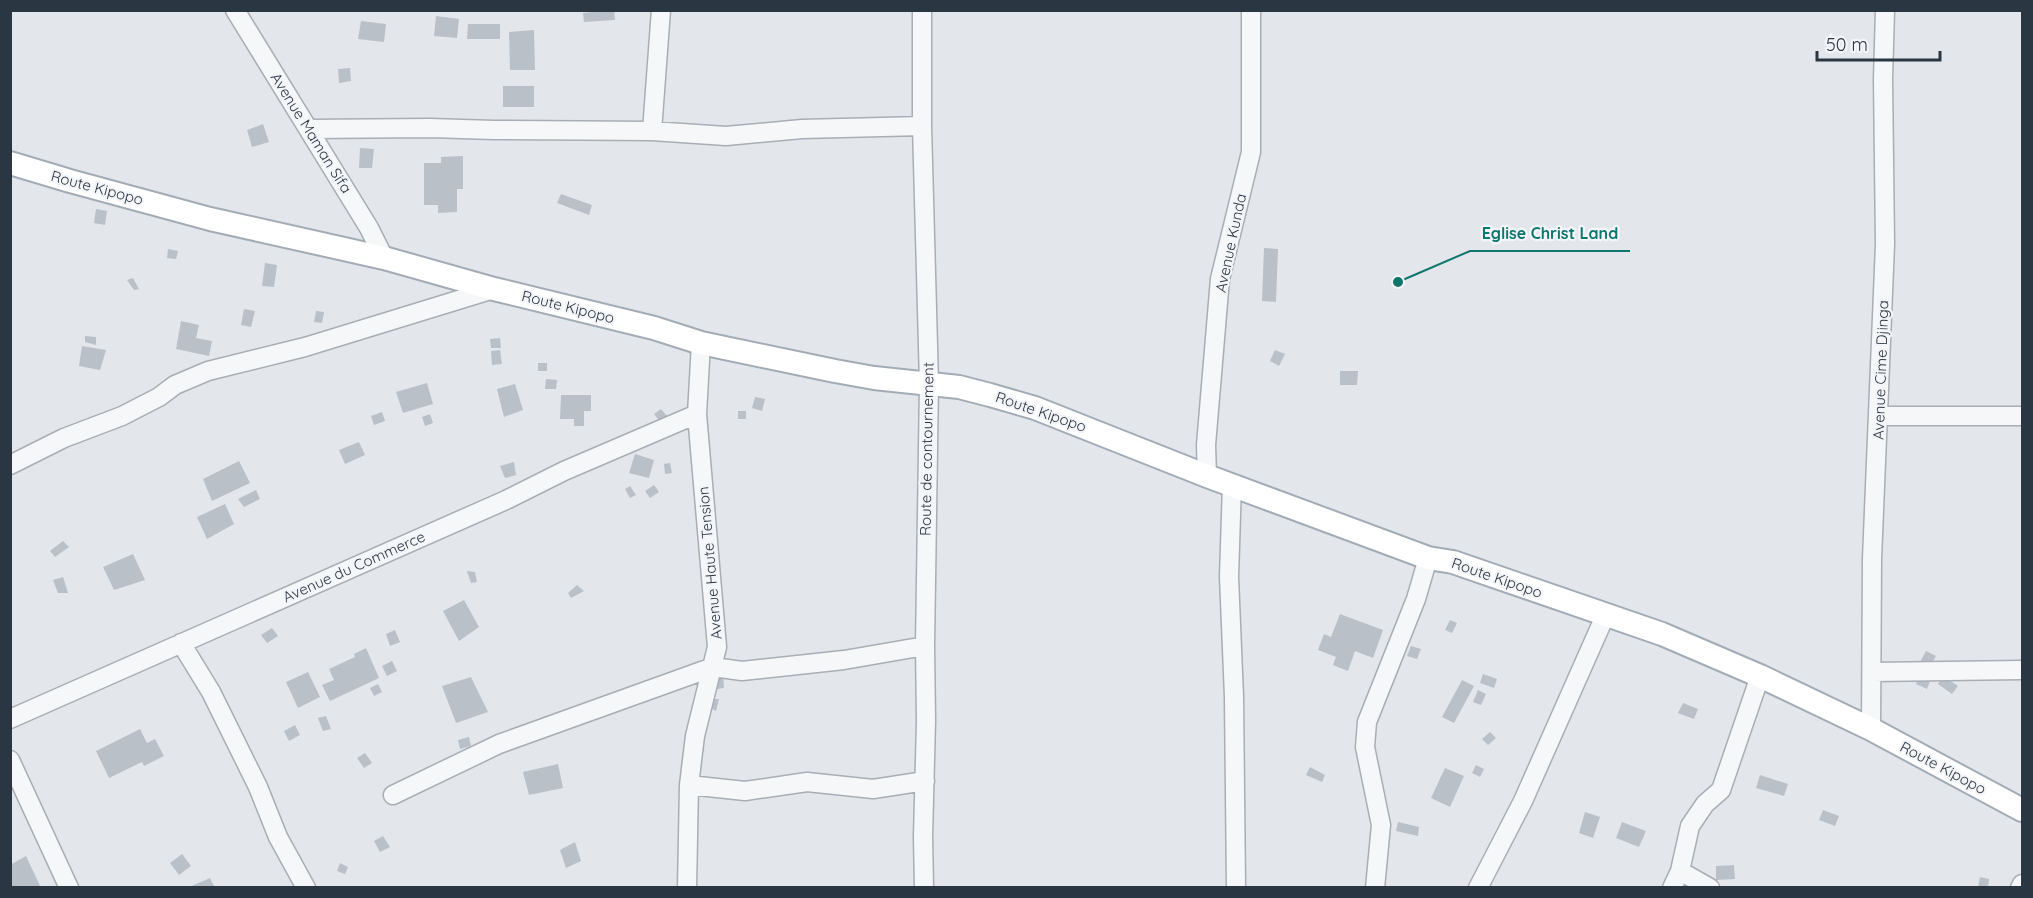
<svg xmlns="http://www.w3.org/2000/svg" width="2033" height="898" viewBox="0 0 2033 898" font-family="Quicksand,sans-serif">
  <rect width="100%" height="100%" fill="#e3e7eb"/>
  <path fill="#bac0c8" d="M 612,10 L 614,10 L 615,20 L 584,22 L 583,13 Z
    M 436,16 L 459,19 L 457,38 L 434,36 Z
    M 361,21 L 386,24 L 384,42 L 358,39 Z
    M 468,24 L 500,24 L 500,39 L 467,39 Z
    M 534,30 L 535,70 L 510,70 L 509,32 Z
    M 350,68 L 351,81 L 339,83 L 338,69 Z
    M 503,86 L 534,86 L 534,107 L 503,107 Z
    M 263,124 L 269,142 L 252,147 L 247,130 Z
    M 360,148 L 374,149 L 372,168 L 359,168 Z
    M 463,156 L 463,189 L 457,189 L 457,212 L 438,213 L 438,205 L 424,205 L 424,163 L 441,163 L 441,157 Z
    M 561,194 L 592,205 L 589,215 L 557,203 Z
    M 96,209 L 107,211 L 105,225 L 94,223 Z
    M 1264,248 L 1278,249 L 1276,302 L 1262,301 Z
    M 168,249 L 178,251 L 176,259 L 167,258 Z
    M 265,263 L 277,265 L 274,287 L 262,286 Z
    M 133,278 L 139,289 L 134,290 L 127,280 Z
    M 244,309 L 255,311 L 251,327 L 241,325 Z
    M 316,311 L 324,312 L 322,323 L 314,322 Z
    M 181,321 L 199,325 L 196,338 L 212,341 L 209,356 L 176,349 Z
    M 85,336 L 96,337 L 96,345 L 85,342 Z
    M 500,338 L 501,348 L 491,348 L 490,339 Z
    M 82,346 L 106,350 L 100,370 L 79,366 Z
    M 500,350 L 502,364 L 492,365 L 491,351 Z
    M 1275,350 L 1285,354 L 1279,366 L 1270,361 Z
    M 538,363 L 547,363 L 547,371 L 538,371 Z
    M 1340,371 L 1358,371 L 1357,385 L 1340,385 Z
    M 546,379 L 557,380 L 556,389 L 545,389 Z
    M 427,383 L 433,404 L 403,413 L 396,392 Z
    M 515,384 L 523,410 L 504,417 L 497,389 Z
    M 561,395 L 591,395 L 591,411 L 584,411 L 584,426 L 574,426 L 574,419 L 560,419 Z
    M 755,397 L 765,399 L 762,411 L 752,408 Z
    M 661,409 L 668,417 L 661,423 L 654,414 Z
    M 738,411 L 746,411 L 746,419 L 738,419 Z
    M 382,412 L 385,421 L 374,425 L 371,416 Z
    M 430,414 L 433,423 L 425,426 L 422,417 Z
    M 359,442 L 365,455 L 345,464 L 339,450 Z
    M 635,454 L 654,460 L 649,478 L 629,473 Z
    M 239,461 L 250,483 L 212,501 L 203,479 Z
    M 514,462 L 516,475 L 505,478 L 500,466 Z
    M 670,463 L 672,473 L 665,474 L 664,464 Z
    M 654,485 L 659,492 L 650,498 L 645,491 Z
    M 630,486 L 636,495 L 630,498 L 625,489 Z
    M 256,490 L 260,499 L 244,507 L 238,499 Z
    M 225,504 L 234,524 L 207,539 L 197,517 Z
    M 63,541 L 69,547 L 55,557 L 50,551 Z
    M 133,554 L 145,580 L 114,590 L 103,567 Z
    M 467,571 L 475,572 L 477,582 L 471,583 Z
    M 63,577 L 68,593 L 58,593 L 53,580 Z
    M 577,585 L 584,591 L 571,598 L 568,593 Z
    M 464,600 L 479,627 L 459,641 L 443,611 Z
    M 1340,614 L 1383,630 L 1373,658 L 1355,651 L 1348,671 L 1333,665 L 1336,657 L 1318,650 L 1324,634 L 1331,637 Z
    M 1450,620 L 1457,623 L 1452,633 L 1445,630 Z
    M 272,628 L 278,636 L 267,643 L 261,635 Z
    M 395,630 L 400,642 L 390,646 L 386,634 Z
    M 1411,646 L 1421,649 L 1417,659 L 1407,656 Z
    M 366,648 L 379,678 L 330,701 L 322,685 L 334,680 L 329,669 L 355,657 L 354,654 Z
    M 1926,651 L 1936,656 L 1930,667 L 1920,662 Z
    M 392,661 L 397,671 L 387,676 L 382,666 Z
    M 308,672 L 320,697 L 298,708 L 286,682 Z
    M 713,672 L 723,673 L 724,688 L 717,689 Z
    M 1483,674 L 1497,679 L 1494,688 L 1480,683 Z
    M 1919,676 L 1930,681 L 1927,689 L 1916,684 Z
    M 1943,676 L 1958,686 L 1952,694 L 1938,684 Z
    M 471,677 L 488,712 L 456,723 L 442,686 Z
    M 1462,680 L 1474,686 L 1454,723 L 1442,717 Z
    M 378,684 L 382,692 L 374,696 L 370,688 Z
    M 1478,690 L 1486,694 L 1481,705 L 1473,702 Z
    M 711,699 L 719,699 L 716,711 L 708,707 Z
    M 1683,703 L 1698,709 L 1694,719 L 1678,713 Z
    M 326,716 L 331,729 L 323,731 L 318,718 Z
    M 295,725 L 300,735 L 289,741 L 284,731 Z
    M 140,729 L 147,743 L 155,739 L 164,756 L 144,766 L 142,762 L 109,778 L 96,751 Z
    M 1490,732 L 1496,738 L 1488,745 L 1482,739 Z
    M 469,737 L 471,746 L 460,749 L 458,740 Z
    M 365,753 L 372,763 L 364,768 L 357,758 Z
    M 558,764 L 563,788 L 529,795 L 523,772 Z
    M 1476,765 L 1484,769 L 1480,777 L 1472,773 Z
    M 1310,767 L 1325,775 L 1322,782 L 1306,775 Z
    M 1445,768 L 1464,776 L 1450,807 L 1431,798 Z
    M 1760,775 L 1788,784 L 1784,796 L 1756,788 Z
    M 1823,810 L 1839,816 L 1835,826 L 1819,820 Z
    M 1585,812 L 1600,817 L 1593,838 L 1579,833 Z
    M 1398,822 L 1419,827 L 1418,836 L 1396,831 Z
    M 1622,822 L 1646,831 L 1639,847 L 1616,838 Z
    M 383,836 L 390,847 L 380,852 L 374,841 Z
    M 575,842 L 581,861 L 566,868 L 560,850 Z
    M 182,854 L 191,866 L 179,875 L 170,863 Z
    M 26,856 L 41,888 L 10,888 L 10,865 Z
    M 340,863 L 348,867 L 345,874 L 337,871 Z
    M 1734,865 L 1735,879 L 1716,880 L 1716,866 Z
    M 1980,877 L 1989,879 L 1988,888 L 1978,888 Z
    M 210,878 L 215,888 L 187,888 Z"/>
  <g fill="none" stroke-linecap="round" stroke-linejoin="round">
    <g stroke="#a8aeb5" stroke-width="21">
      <path id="minor" d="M 235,10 L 369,228 L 384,258
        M 922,10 L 922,126 L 929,383 L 925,646 L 926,721 L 923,837 L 924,888
        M 309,129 L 430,128 L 494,130 L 652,131 L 726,136 L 802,129 L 922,126
        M 652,131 L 661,10
        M 1879,416 L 2022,416
        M 10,465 L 64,438 L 122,416 L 159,397 L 175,385 L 208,371 L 305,347 L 494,289
        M 1207,476 L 1206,445 L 1220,279 L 1251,152 L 1251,10
        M 1232,484 L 1229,577 L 1234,697 L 1236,888
        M 181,643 L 211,692 L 258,787 L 278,837 L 306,888
        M 1872,672 L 2022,670
        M 10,719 L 506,500 L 564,471 L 697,414
        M 1871,729 L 1872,559 L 1885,244 L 1883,79 L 1885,10
        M 10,760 L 69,888
        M 689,785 L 745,791 L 807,782 L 873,789 L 925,781
        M 393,795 L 499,744 L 713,667 L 742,671 L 844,660 L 925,646
        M 1680,871 L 1710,888
        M 687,888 L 689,785 L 695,736 L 717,647 L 697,414 L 701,343
        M 1375,888 L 1381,825 L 1365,747 L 1367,722 L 1416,599 L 1428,558
        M 1478,888 L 1523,801 L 1605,616
        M 1672,888 L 1680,871 L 1690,826 L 1705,804 L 1721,790 L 1760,676
        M 2020,888 L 2022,884"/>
    </g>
    <g stroke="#a2acb6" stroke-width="26">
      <path id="major" d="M 10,163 L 70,181 L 210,219 L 384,258 L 494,289 L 654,328 L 701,343 L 835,371 L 874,378 L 959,387 L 990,395 L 1035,408 L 1207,476 L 1428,558 L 1453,562 L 1662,634 L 1760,676 L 1871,729 L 2022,810"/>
    </g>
    <use href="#minor" stroke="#f6f7f9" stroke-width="18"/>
    <use href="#major" stroke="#fff" stroke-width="22"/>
  </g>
  <g text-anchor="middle" stroke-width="4.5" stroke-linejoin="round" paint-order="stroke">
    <g font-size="15" fill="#2b3643" stroke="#f3f5f8">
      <text transform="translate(311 133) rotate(58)" y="5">Avenue Maman Sifa</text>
      <text transform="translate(97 188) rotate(15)" y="5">Route Kipopo</text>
      <text transform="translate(1231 243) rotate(-78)" y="5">Avenue Kunda</text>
      <text transform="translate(568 307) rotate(14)" y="5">Route Kipopo</text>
      <text transform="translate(1881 370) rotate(-88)" y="5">Avenue Cime Djinga</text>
      <text transform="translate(1041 412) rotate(19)" y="5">Route Kipopo</text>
      <text transform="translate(927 449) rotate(-89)" y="5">Route de contournement</text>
      <text transform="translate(710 563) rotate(-95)" y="5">Avenue Haute Tension</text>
      <text transform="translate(354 567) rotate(-24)" y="5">Avenue du Commerce</text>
      <text transform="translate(1497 578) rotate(19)" y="5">Route Kipopo</text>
      <text transform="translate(1943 768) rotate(28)" y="5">Route Kipopo</text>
    </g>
  </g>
  <path fill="none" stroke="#0f766e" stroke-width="2" d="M1398 282L1470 251H1630"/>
  <circle fill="#0f766e" stroke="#f3f5f8" stroke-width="2" cx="1398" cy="282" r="6"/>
  <g font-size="16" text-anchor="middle" font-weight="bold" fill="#0f766e" stroke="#f3f5f8" stroke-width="4.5" stroke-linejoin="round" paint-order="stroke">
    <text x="1550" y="239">Eglise Christ Land</text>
  </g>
  <rect width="2033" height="898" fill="none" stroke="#2b3643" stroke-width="24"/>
  <path d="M1817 51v9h123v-9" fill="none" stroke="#2b3643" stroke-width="3"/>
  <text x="1826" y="51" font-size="18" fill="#2b3643" stroke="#f3f5f8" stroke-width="4.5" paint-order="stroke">50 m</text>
</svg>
